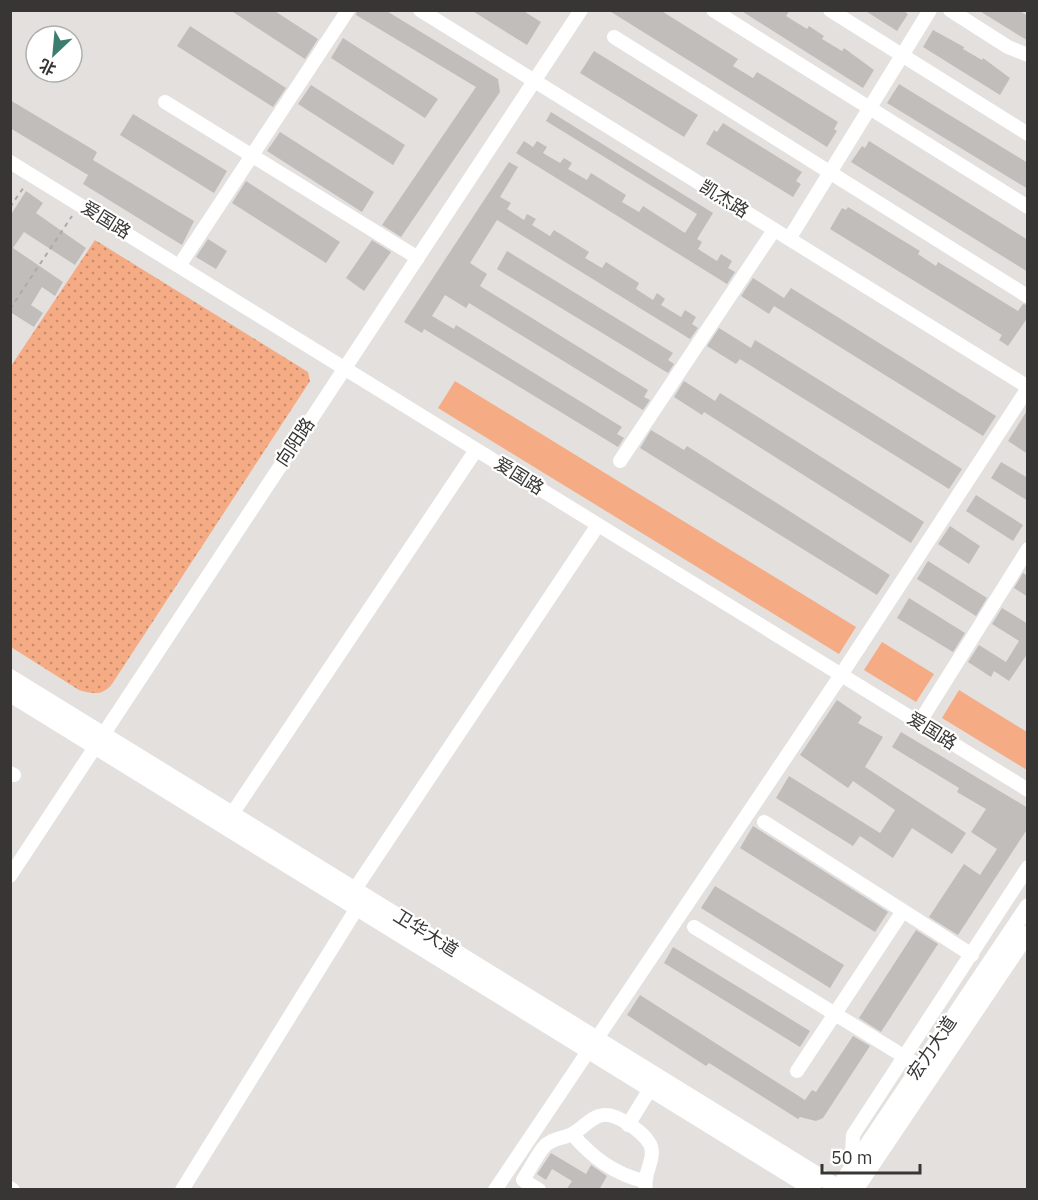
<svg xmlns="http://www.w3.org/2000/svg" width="1038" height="1200" viewBox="0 0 1038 1200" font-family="'IBM Plex Sans','Noto Sans SC',sans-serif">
  <defs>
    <pattern id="park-dots" width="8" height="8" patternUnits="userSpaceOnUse" patternTransform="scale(1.5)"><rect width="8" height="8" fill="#f5ab84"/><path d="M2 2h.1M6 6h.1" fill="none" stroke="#c78c6d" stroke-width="1.8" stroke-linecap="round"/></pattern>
  </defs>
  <rect width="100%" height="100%" fill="#e4e0de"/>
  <path fill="#f5ab84" d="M 455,381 L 856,627 L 839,654 L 438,408 Z
    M 882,642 L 934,674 L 916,702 L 864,670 Z
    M 959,690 L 1027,732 L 1027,770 L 942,718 Z"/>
  <path fill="url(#park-dots)" d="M 95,240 L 308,372 L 310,381 L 112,684 C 103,696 92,694 79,690 L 11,647 L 11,366 Z"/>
  <path fill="#c1bdbb" d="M 230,10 L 273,10 L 318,39 L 305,59 Z
    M 357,10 L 385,10 L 498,79 L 500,92 L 401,237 L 382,225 L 476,87 L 356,15 Z
    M 471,10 L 522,10 L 541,22 L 527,45 Z
    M 608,10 L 660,10 L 738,59 L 733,66 L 753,78 L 757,72 L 838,122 L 834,129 L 837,131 L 827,147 Z
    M 740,10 L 790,10 L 786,16 L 807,29 L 809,26 L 824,36 L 822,39 L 842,51 L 844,48 L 874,70 L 863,88 Z
    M 864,10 L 902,10 L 908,14 L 897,31 Z
    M 978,10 L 1018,10 L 1028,16 L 1028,41 Z
    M 190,26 L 286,88 L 273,107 L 177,46 Z
    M 933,30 L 964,47 L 963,49 L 982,60 L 983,58 L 1010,78 L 1000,95 L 923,47 Z
    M 343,38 L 438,99 L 425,118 L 331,58 Z
    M 594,51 L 698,115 L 684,137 L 580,73 Z
    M 899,84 L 1028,163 L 1028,189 L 887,103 Z
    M 311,85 L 405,145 L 393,165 L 298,104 Z
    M 10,100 L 97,152 L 93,160 L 194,221 L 182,245 L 83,184 L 88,175 L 10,128 Z
    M 551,112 L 713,213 L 697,239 L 702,242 L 698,249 L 717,261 L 721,254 L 732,261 L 728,268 L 735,272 L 727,284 L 516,153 L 524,141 L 533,147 L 537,141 L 547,147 L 543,153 L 560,163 L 564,158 L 572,163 L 568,169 L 587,180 L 591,173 L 626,195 L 622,202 L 639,212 L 643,206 L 685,233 L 697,214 L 546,121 Z
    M 133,114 L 227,171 L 214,193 L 120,135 Z
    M 723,123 L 802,172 L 796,181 L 801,184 L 793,197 L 706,144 L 714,130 L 717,132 Z
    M 280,132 L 374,192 L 362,212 L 267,151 Z
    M 869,141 L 1028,240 L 1028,272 L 851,162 L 862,146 L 865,148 Z
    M 509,162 L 518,167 L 500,197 L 511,203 L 507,209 L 524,220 L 527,214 L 536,219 L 532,225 L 550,236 L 554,230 L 589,252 L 585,258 L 602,268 L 606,262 L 639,283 L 636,289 L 653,300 L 657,293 L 665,299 L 661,305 L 681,317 L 685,310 L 696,317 L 692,324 L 698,328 L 690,339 L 497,220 L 470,263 L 487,274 L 480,286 L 648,390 L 644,397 L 650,400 L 643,410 L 469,303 L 466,308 L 445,295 L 432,316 L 454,329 L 456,325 L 622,427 L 617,434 L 624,438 L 618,447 L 424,329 L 422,333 L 404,322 Z
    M 246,181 L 340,242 L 326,263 L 232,203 Z
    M 26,191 L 43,203 L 36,213 L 86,248 L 75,265 L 24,232 L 13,248 L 63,282 L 55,296 L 42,287 L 31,305 L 43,313 L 34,327 L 10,312 L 10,216 Z
    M 848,207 L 920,251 L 918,254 L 936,266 L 938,262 L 1018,311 L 1023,304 L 1028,305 L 1028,317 L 1008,346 L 999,340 L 1002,335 L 830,229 L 842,208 L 846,210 Z
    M 208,239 L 227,251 L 216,269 L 196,257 Z
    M 372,240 L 391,252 L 364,291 L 346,278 Z
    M 507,251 L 673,353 L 668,360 L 674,364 L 668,373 L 497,269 Z
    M 753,278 L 784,298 L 791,288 L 996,416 L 983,436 L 774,306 L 769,314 L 741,296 Z
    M 719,328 L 751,348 L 755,340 L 962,469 L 949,489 L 740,359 L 736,364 L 707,346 Z
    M 684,381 L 715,401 L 720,393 L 924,522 L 911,543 L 704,412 L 702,415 L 674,397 Z
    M 1028,409 L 1028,454 L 1008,441 Z
    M 651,430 L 684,450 L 687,446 L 890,575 L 877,595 L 640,448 Z
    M 1001,462 L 1028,478 L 1028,501 L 991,478 Z
    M 976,495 L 1023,525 L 1013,541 L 966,511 Z
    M 950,526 L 980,546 L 969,564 L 938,544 Z
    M 928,561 L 987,598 L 976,616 L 917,579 Z
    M 1023,573 L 1028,576 L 1028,597 L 1014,588 Z
    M 909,598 L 965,633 L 953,652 L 897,618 Z
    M 1002,608 L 1028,624 L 1028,653 L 1009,681 L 994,671 L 991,677 L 968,662 L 979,645 L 1006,662 L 1019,641 L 992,624 Z
    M 837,700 L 862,717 L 858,723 L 883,737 L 865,767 L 966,833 L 952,854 L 912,828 L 893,858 L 860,836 L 853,846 L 776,798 L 789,776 L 880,833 L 895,810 L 853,781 L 848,788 L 800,755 Z
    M 901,732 L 1028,808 L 1028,828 L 958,935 L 929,917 L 964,864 L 980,875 L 997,849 L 971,832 L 986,809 L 957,792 L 959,788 L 892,747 Z
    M 753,826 L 888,912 L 875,932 L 740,848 Z
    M 715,886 L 844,965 L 830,988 L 701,908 Z
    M 916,930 L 938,944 L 881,1032 L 859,1018 Z
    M 673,947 L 810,1031 L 800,1047 L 664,963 Z
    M 640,995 L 805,1100 L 812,1090 L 816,1092 L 853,1036 L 870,1046 L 823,1118 L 816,1121 L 800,1117 L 798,1119 L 709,1063 L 706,1066 L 627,1015 Z
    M 551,1153 L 586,1174 L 591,1165 L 607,1176 L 599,1190 L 566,1190 L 572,1181 L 552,1169 L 546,1180 L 537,1174 Z"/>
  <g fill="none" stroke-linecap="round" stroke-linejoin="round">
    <path stroke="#adaaa8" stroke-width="2" stroke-dasharray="4.5 4.5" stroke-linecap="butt" d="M 10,207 L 24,187
      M 10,309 L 72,216"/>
    <path stroke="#fff" stroke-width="14" d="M 420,10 L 1028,387
      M 713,10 L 1028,207
      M 830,10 L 1028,134
      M 950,10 L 1008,47 L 1028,55
      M 614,37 L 1027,296
      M 165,102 L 418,258
      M 10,162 L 1028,790
      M 789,239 L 930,10
      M 179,266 L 348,10
      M 620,461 L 774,230
      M 919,723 L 1028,549
      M 10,773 L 14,775
      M 232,814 L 476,450
      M 764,822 L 972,955
      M 10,876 L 581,10
      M 355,889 L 598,525
      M 694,927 L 913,1062
      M 797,1071 L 903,911
      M 628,1125 L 650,1089
      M 572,1134 C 592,1157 614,1174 644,1181
      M 851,1169 L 853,1135 L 1028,867
      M 10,1188 L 13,1190
      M 182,1190 L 357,908
      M 495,1190 L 841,675 L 1028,388
      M 539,1190 L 523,1180 C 530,1169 536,1157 543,1148 C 551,1138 562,1139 572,1134 C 582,1129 589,1119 599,1116 C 614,1110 643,1132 650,1144 C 657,1158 642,1174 646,1190"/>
    <path stroke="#fff" stroke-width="16" d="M 10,677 L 842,1190
      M 10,694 L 814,1190
      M 837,1190 L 1028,906
      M 855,1190 L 1028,933"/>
  </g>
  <g text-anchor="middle" stroke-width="4.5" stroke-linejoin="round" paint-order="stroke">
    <g font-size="18" fill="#373635" stroke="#fff">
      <text transform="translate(724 199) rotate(32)" y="6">凯杰路</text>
      <text transform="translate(106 220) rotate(32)" y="6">爱国路</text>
      <text transform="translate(295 442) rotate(-56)" y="6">向阳路</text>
      <text transform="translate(519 476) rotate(32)" y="6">爱国路</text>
      <text transform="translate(932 731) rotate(32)" y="6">爱国路</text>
      <text transform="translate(426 933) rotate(32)" y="6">卫华大道</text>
      <text transform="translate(932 1048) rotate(-56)" y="6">宏力大道</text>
    </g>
  </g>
  <rect width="1038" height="1200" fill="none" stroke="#373635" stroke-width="24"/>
  <g transform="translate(54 54) rotate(206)"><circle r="28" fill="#ffffff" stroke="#afafae" stroke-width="1.5"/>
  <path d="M0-4.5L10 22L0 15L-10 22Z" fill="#3b7d6f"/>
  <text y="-9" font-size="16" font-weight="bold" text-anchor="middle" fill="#373635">北</text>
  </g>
  <path d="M822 1164v9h98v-9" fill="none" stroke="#373635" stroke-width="3"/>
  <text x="831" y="1164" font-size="18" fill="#373635" stroke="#ffffff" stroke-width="4.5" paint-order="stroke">50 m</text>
</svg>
